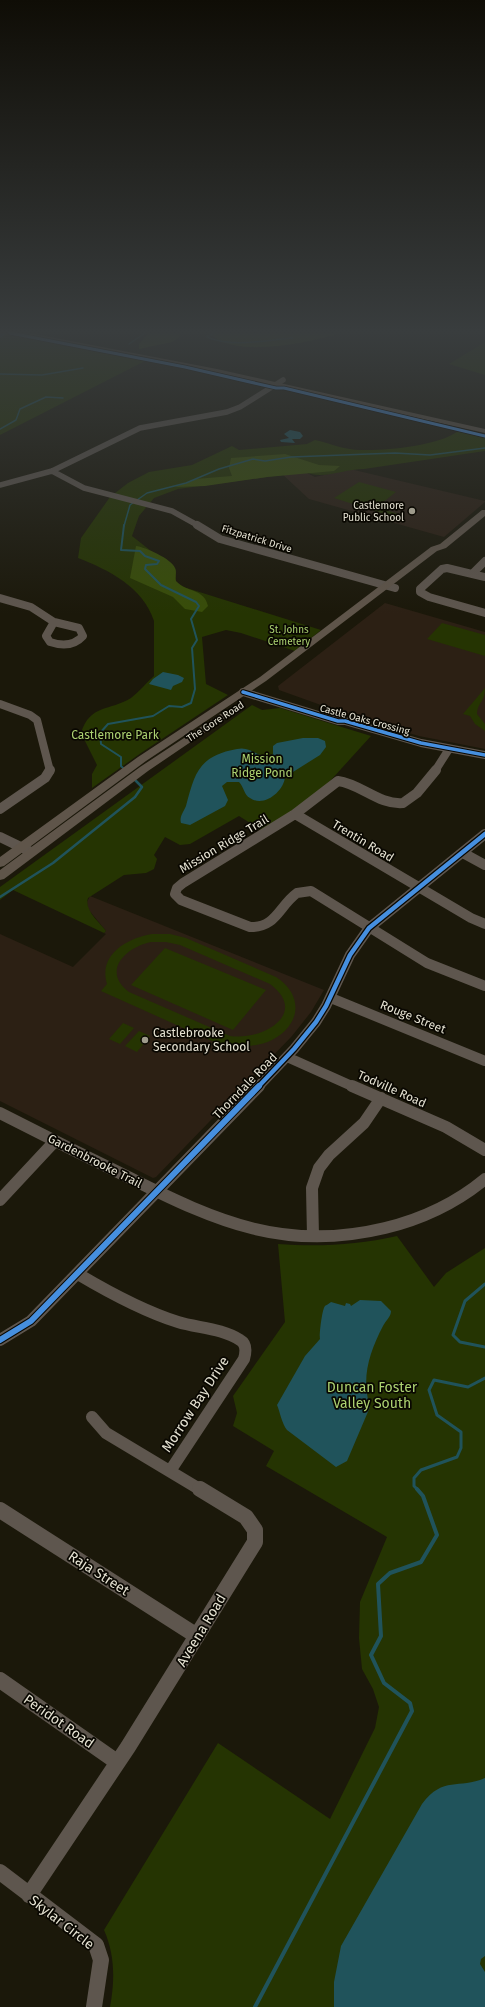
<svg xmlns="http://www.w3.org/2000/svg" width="485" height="2007" viewBox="0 0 485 2007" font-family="'Fira Sans',sans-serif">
  <rect width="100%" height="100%" fill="#1b180a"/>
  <path fill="#2c2014" d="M 350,469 L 485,501 L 485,502 L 444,537 L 309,499 L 282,474 L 305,472 L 315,477 Z
    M 385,603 L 485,632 L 485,749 L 419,736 L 357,718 L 279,690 L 278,686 Z
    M 90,896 L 324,990 L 311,1012 L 292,1036 L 156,1177 L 153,1178 L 0,1101 L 0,934 L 73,967 L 106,934 L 104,933 L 106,931 L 88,909 L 87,902 Z"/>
  <path fill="#253402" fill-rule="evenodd" d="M 0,333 L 13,333 L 145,361 L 0,435 Z
    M 485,342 L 485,375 L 449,364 Z
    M 458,431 L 485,438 L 485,451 L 364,469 C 344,469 323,480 305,472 L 178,489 L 154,498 L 139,516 L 132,536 L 165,562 L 177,585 L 321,630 L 295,651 L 241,633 L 226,630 L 202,637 L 206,684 L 228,695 L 141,753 L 92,788 L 92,774 L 97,765 L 81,733 C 90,704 110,711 131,698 C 139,692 146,683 154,676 L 154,621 C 143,587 109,570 78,558 L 81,538 L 110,497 L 128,483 L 149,472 L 192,465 L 232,446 L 239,450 L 307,444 L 315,440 C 329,443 345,450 360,450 C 384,451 439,446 458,431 Z
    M 359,482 L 396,492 L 377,507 L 398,514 L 394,517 L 334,498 Z
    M 442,623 L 485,635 L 485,656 L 427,639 Z
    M 485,688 C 485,703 478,701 477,714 L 485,724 L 485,731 L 475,724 L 470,716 L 463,714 Z
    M 252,705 L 262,710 L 280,708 L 371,736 L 331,780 L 311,799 L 263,831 L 239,816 L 190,844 L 180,845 L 165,837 L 154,855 L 157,859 L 154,869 L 146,873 L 124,875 L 88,898 C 84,910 99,922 106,931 L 104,933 L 13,890 L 0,900 L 0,887 Z
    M 152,934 L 170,934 L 186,938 L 276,977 C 304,995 301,1025 272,1040 C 259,1046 246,1047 233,1046 L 230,1049 L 101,991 L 107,984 C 98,954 128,938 152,934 ZM 151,942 L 166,942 L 180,945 L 270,984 C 309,1013 264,1041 230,1036 L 129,992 C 101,971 126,947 151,942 Z
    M 165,948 L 266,990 L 233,1030 L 131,985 Z
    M 123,1023 L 134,1028 L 120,1044 L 109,1039 Z
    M 139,1031 L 150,1036 L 137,1052 L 125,1046 Z
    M 397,1236 L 434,1287 L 446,1273 L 485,1248 L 485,2007 L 110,2007 C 115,1980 115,1955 104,1930 L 218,1743 L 330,1819 L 375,1728 L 379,1707 L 373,1689 L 362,1669 L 359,1638 L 360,1602 L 387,1537 L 266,1466 L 274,1451 L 233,1426 L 237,1413 L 233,1396 L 285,1322 L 278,1244 C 319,1247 357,1245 397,1236 Z"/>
  <path fill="#384d09" d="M 149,333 L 179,333 L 180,337 L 172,342 L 139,349 L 139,344 Z
    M 213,333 L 340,333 C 308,343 256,353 225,343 C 220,341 216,338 212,335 Z
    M 285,454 L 319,465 L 340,466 L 334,471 L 267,477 L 205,486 L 175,487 L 195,479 L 232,476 L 229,468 L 231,458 Z
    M 136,546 C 145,547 172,559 175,568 C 177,571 175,577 176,581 C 187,593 204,588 208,606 L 202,612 L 185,609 L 173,597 L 130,578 Z"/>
  <path fill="#20535b" d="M 290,430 L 300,432 L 303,436 L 300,439 L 292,439 L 295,443 L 281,442 L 280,440 L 289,438 L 284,434 Z
    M 163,672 L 178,675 L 184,678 L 182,682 L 173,686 L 171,690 L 149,684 L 153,679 Z
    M 303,738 L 318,738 L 325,741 L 326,747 L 320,755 L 285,777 C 284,791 264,808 250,798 C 244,795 244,787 239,782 L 227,782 L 222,786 L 228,800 L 225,806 L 190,825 L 181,823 C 179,817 184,811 186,806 C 195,772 199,756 237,749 C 253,745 262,763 273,754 L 273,746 L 277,743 Z
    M 360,1300 L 381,1301 L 391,1311 C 391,1317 386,1320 383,1326 C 369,1353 361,1378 370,1407 L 347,1461 L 336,1467 L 287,1430 C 282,1424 280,1412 277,1405 L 305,1356 L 320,1339 C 319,1336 322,1309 325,1306 C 325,1306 330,1303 331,1302 L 345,1306 L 346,1303 L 350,1304 L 351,1306 Z
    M 485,1778 L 485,1956 L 481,1959 L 480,1964 L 485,1972 L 485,2007 L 334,2007 L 334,1982 L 341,1946 L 422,1804 C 444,1775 458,1790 485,1778 Z"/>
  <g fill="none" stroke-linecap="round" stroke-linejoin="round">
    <path stroke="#20535b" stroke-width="1.5" d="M 214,333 L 207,337 C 232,348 266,340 293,338
      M 129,344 L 145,333
      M 0,374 L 42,375 L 83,368
      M 0,429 L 16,420 L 20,409 L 46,397 L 63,398
      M 124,526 L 130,505 L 147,493 L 186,483 L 219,469 L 253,459 L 265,461 L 291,457 L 395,453 L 430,455 L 485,448"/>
    <path stroke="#20535b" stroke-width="2" d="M 124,525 L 121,550 L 140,551 L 145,556 L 159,561 L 157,564 L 146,565 L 145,569 L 161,585 L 196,602 L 199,606 L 191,619 L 197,640 L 192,648 L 195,689 L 191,703 L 182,707 L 169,706 L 153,716 L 108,724 L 100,733 L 101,744 L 121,757 L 121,766 L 125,770"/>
    <path stroke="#20535b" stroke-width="2.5" d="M 0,897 L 53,863 L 135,797 L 142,787 L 133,778"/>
    <path stroke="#20535b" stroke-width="3" d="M 485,1284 L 465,1301 L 453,1335 L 460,1342 L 485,1347
      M 418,1490 L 414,1486 L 414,1478 L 421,1470 L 457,1457 L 461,1448 L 461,1432 L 437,1415 L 429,1390 L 434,1380 L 468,1387 L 485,1378"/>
    <path stroke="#20535b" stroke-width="4" d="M 255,2007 L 412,1711 L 410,1703 L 384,1683 L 371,1655 L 381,1636 L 378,1584 L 390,1573 L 421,1562 L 437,1535 L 423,1496 L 417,1489"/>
    <path fill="#20535b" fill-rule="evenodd" d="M 0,333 L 7,333 L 0,338 Z"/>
    <path stroke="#5e564e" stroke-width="5.5" d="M 52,471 L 84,488 L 172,511 L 199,526
      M 0,485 L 52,471 L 140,428 L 227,412 L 240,407 L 283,380"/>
    <path stroke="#5e564e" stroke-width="8" d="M 197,525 L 220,539 L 395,588
      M 473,573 L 485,561
      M 485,577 L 447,568 L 442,569 L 420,589 L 420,592 L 429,597 L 485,613
      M 0,598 L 31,607 L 54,622
      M 54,622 L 79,628 L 83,636 C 74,646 62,646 50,642 L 46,636 Z
      M 243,692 L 338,721 L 345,721 L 421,743 L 485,755
      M 0,704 L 30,715 L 37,720 L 50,771
      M 435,771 L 449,749"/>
    <path stroke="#5e564e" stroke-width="10" d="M 436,770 L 417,793 L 403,803 C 379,805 361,784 338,781 L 295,814 L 183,883 L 177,888 L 175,894 L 181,900 L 250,927 C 276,928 279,906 297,893 L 311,891 L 427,963 L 485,986
      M 0,809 L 45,778 L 50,770
      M 295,814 L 471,918 L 485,924
      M 0,837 L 29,851
      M 463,853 L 485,865
      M 331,998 L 485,1061
      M 287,1057 L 354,1087
      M 258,1087 L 294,1049 L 316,1022 L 326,1006 L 350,955 L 369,928 L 485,834"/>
    <path stroke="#5e564e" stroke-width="12" d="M 352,1086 L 446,1127 L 485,1150
      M 0,1113 C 43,1135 87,1157 130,1178 C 217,1222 286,1252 385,1228 C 422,1219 456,1203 485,1179
      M 0,1200 L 55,1141
      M 313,1236 L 312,1188 L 319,1168 L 329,1155 L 364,1123 L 381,1098
      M 78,1274 C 110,1293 143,1311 178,1322 C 197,1328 222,1328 240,1340 C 247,1344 246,1352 244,1359 L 170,1471
      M 0,1340 L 31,1321 L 259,1086
      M 92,1417 L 106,1433 L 201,1490"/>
    <path stroke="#5e564e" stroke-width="16" d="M 0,1510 L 197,1636
      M 0,1680 L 117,1762
      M 0,1872 L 96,1945 L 101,1960 L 94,2007
      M 29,1895 L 128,1747 L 255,1542 L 255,1530 L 246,1517 L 200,1489"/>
    <path fill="#5f554a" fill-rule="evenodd" d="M 15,333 L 29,333 L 217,369 L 485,429 L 485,433 L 217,373 Z
      M 482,510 L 485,510 L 485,516 L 446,548 L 437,551 L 266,681 L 146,761 L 4,866 L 0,867 L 0,857 L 138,757 L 260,677 L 431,547 L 440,544 Z
      M 225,711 L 229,712 L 230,714 L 229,716 L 148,771 L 4,879 L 0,880 L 0,870 L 140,767 Z"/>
    <g stroke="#090701" stroke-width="4.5">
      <path id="cycleway-far3" d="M 10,333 L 185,367 L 276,388 L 284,388 L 485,436"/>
    </g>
    <g stroke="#090701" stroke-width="5.5">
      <path id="cycleway-far2" d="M 243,692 L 338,721 L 345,721 L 421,743 L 485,755"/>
    </g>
    <g stroke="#090701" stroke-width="7">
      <path id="cycleway-far1" d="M 258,1087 L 294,1049 L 316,1022 L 326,1006 L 350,955 L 369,928 L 485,834"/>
    </g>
    <g stroke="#090701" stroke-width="8">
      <path id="cycleway" d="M 0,1340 L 31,1321 L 259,1086"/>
    </g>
    <use href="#cycleway-far3" stroke="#468fdf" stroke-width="3"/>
    <use href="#cycleway-far2" stroke="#468fdf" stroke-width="3.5"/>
    <use href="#cycleway-far1" stroke="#468fdf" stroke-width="4.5"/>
    <use href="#cycleway" stroke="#468fdf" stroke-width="6"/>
  </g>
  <linearGradient id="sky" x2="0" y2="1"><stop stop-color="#0f0d06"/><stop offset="0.54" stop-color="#393d3e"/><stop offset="1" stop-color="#393d3e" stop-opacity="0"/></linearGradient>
  <rect width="485" height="614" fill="url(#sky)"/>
  <g fill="#9e9b8c" stroke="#090701" stroke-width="1.5">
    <circle cx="412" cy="511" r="4"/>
    <circle cx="145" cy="1040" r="4"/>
  </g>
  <g text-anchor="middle" stroke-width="3.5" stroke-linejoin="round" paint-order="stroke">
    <g font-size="10" fill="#e5e2d2" stroke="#090701" text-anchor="end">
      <text x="404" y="509">Castlemore<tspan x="404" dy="12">Public School</tspan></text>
    </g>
    <g font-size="10" fill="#e5e2d2" stroke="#090701">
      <text transform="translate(257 538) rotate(17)" y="4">Fitzpatrick Drive</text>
      <text transform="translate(365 719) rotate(15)" y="4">Castle Oaks Crossing</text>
      <text transform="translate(215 721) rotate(-33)" y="4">The Gore Road</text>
    </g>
    <g font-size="10" fill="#acd271" stroke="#090701">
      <text x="289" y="633">St. Johns<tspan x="289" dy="12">Cemetery</tspan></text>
    </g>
    <g font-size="12" fill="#acd271" stroke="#090701">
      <text x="115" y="739">Castlemore Park</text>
      <text x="262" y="763">Mission<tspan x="262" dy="14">Ridge Pond</tspan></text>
    </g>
    <g font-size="12" fill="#e5e2d2" stroke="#090701">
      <text transform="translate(363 841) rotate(31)" y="4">Trentin Road</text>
      <text transform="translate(224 844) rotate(-31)" y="4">Mission Ridge Trail</text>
      <text transform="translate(413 1017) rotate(22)" y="4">Rouge Street</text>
      <text transform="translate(245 1086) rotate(-46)" y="4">Thorndale Road</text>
      <text transform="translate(392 1089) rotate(24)" y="4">Todville Road</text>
      <text transform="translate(95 1161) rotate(27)" y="4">Gardenbrooke Trail</text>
    </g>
    <g font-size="12" fill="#e5e2d2" stroke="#090701" text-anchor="start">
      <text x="153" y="1037">Castlebrooke<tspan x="153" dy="14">Secondary School</tspan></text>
    </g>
    <g font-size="14" fill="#acd271" stroke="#090701">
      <text x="372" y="1392">Duncan Foster<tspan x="372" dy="16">Valley South</tspan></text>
    </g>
    <g font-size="14" fill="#e5e2d2" stroke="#090701">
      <text transform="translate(195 1404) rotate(-57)" y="5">Morrow Bay Drive</text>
      <text transform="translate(99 1573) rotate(33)" y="5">Raja Street</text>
      <text transform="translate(201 1630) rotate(-59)" y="5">Aveena Road</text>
      <text transform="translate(59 1721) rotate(35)" y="5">Peridot Road</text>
      <text transform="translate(62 1922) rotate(38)" y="5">Skylar Circle</text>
    </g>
  </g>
</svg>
